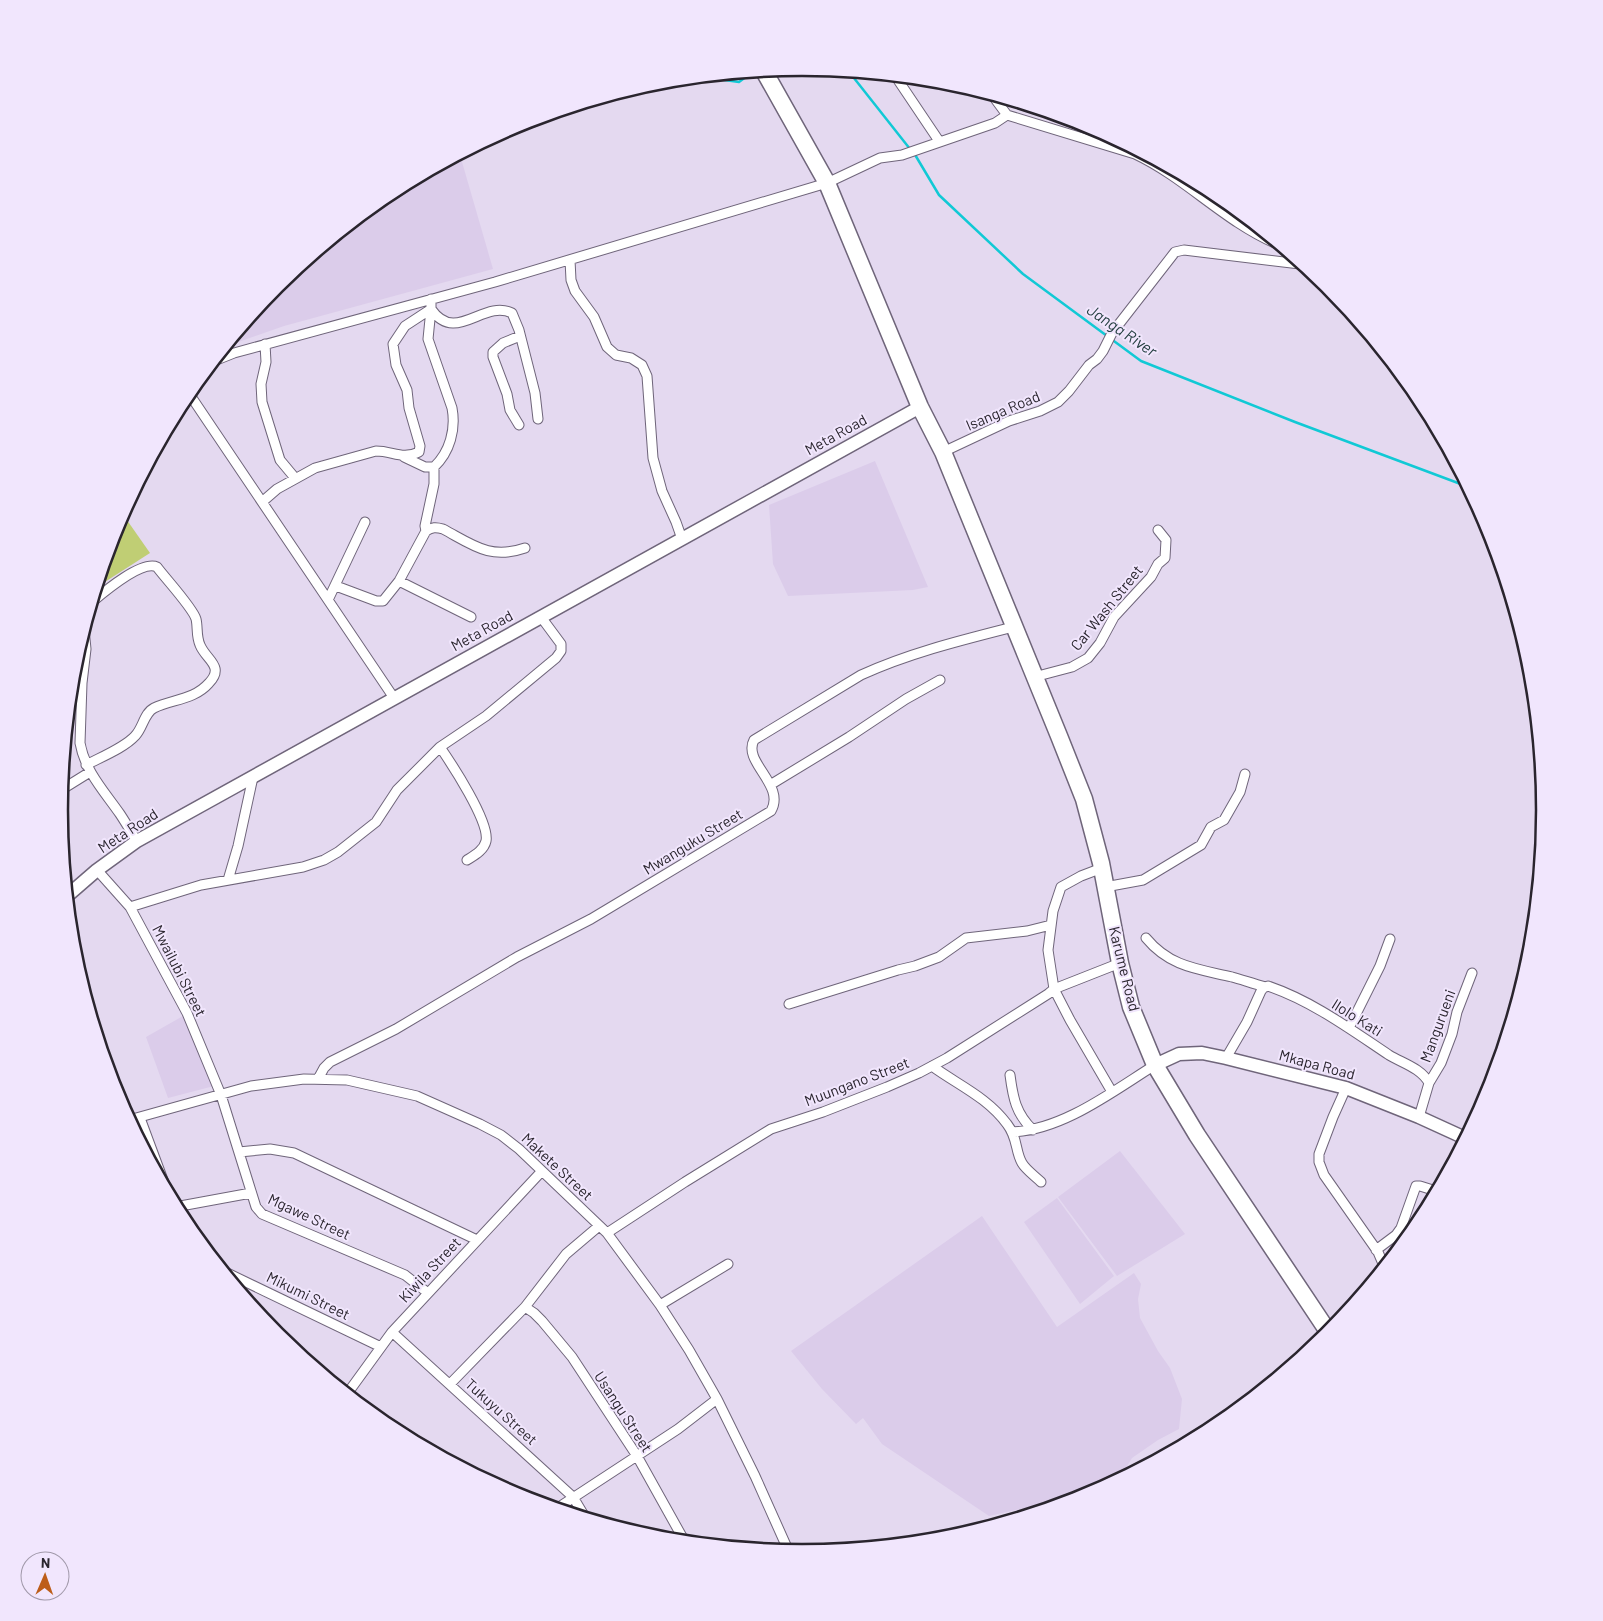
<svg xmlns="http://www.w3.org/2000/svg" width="1603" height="1621" viewBox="0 0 1603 1621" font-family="Barlow,sans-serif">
  <rect width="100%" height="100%" fill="#e4d9f0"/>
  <path fill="#dbccea" d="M 460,155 L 493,269 L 284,326 L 227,346 L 277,285 L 389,193 Z
    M 875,461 L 928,587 L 913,590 L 788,596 L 773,564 L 769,505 Z
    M 183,1016 L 214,1086 L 168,1098 L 146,1037 Z
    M 1120,1151 L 1185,1234 L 1117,1276 L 1058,1197 Z
    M 1057,1198 L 1114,1276 L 1080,1304 L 1024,1222 Z
    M 982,1216 L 1057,1327 L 1134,1273 L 1141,1284 L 1138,1299 L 1140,1318 L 1158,1351 L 1170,1368 L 1182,1399 L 1179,1429 L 1158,1440 L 1132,1458 L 1120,1478 L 1092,1493 L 989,1516 L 882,1444 L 863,1418 L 856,1424 L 822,1389 L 791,1351 Z"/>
  <path fill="#c0ce74" d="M 122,513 L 150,553 L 97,587 L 115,526 Z"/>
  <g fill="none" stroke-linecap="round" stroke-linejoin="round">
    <path stroke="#11c9d5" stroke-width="2.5" d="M 850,73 L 910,149
      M 703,77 L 739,82 L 751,73
      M 914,153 L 939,195 L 1023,274 L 1141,361 L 1295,422 L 1466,486"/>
    <g stroke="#6f657a" stroke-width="11">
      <path id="street" d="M 896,77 L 939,141
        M 993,96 L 1007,115 L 1135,154 C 1186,178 1225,222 1277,244
        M 570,260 L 571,280 L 575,291 L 594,317 L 607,347 L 616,355 L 631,358 L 642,365 L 647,376 L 653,458 L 662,491 L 676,522 L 682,539
        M 431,309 C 456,345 483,299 512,313 L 519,330 L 535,393 L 538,419
        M 265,344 L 266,362 L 261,384 L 262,402 L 280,460 L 295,478
        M 214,361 L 234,353 L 495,282 L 827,183 L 880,158 L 902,155 L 995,123 L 1007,115
        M 188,392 L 394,698
        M 519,425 L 510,410 L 507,394 L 493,357 L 493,352 L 503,343 L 520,336
        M 943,452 L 1009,421 L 1040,411 L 1058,402 L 1069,391 L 1089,365 L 1097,359 L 1103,351 L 1112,333 L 1175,252 L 1184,250 L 1300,264
        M 404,457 L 425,467 L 434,467 C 450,452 456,429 452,408 L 428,339 L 431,309
        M 262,502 L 277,489 L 315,468 L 376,451 C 393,451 402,460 419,452 L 420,446 L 409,408 L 407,390 L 396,365 L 393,344 L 405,326 L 431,309 L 431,299
        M 426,531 L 425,526 L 434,484 L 434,467
        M 399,581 L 471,617
        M 336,586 L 376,601 L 383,601 L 399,581 L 426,531 C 432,527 436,527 443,529 C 473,545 490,560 525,548
        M 328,600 L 365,522
        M 84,629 L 86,649 L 82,683 L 80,743 C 85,771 104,791 120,814 C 126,823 131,832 137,841
        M 1034,677 L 1072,667 L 1088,658 L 1100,643 L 1114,617 L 1151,577 L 1158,564 L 1165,558 L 1166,540 L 1158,530
        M 440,747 C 451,763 490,822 486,841 C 484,850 475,855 467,860
        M 86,765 C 101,757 124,748 135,736 C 143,728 144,713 154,708 C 173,699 194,700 209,683 C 225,666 206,660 200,645 C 196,636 198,627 196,619 C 193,608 165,578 157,567 C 142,560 104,592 92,602
        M 770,785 L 849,737 L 906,699 L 940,680
        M 61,790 L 90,772
        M 1102,868 L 1081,876 L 1061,887 L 1053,911 L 1048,950 L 1054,989 L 1070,1020 L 1112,1092
        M 97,870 L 130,907 L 187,1013 L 221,1095 L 256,1207 L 262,1214 L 405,1275 L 428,1293
        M 228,880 L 238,846 L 253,777
        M 1105,887 L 1143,880 L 1201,845 L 1211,827 L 1224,820 L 1240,792 L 1245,774
        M 130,907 L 201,885 L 303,867 L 324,860 L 338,852 L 376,822 L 397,790 L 440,747 L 486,716 L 556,658 L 561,651 L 561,644 L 541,617
        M 1146,938 C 1170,967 1198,969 1232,977 C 1243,980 1254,984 1266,987
        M 789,1004 L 898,970 L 915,966 L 939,957 L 966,938 L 1027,931 L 1051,925
        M 1349,1028 L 1380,966 L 1390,939
        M 1226,1058 L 1247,1022 L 1261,991 L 1264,987 L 1268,986 C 1312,1001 1350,1029 1389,1055 C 1402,1063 1421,1068 1429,1083
        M 932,1066 C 958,1085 987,1097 1007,1124 C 1018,1138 1015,1151 1022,1163 C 1026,1170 1035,1176 1041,1182
        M 1010,1075 C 1013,1098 1016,1114 1033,1130
        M 318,1079 L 324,1068 L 330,1062 L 396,1029 L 517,957 L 591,919 L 771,811 C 786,785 742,762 754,740 L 861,675 C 909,653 962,640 1013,627
        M 1346,1088 L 1333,1117 L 1319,1154 L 1319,1162 L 1324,1175 L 1378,1252 L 1384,1266
        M 1419,1117 L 1429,1083 L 1441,1063 L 1452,1034 L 1457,1012 L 1472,973
        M 140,1118 L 169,1196
        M 129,1120 L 251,1086 L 304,1079 L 347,1080 L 417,1096 L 480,1124 L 501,1135 L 519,1149 L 607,1233 L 660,1305 L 689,1350 L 717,1399 L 755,1476 L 789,1552
        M 1012,1132 C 1063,1130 1113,1091 1155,1065
        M 239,1152 L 270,1149 L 294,1153 L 477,1240
        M 175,1207 L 251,1193
        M 607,1233 L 685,1182 L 771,1129 L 823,1112 L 887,1087 L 919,1073 L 947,1058 L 1048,994 L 1054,989 L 1120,963
        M 1376,1250 L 1396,1235 L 1401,1228 L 1416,1186 L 1420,1186 L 1436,1191
        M 223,1271 L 381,1347
        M 660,1305 L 728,1264
        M 525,1307 L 534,1313 L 542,1321 L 572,1357 L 637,1456 L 685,1542
        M 392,1332 L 573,1497 L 585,1517
        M 450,1384 L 525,1307 L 566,1254 L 599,1226
        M 347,1394 L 392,1332 L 541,1172
        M 556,1509 L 678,1429 L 717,1399"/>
    </g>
    <g stroke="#6f657a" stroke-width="15">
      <path id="secondary" d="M 67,896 L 97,870 L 137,841 L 920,407
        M 1155,1065 L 1179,1054 L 1202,1053 L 1226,1058 L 1346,1088 L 1419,1117 L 1465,1138"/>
    </g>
    <g stroke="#6f657a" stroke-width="19">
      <path id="highway" d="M 764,71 L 827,183 L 920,407 L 943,452 L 1059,736 L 1084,799 L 1101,863 L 1120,963 L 1131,1007 L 1155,1065 L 1197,1135 L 1329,1333"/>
    </g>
    <use href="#street" stroke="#fff" stroke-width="9"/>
    <use href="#secondary" stroke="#fff" stroke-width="12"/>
    <use href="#highway" stroke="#fff" stroke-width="16"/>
  </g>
  <g text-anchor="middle" stroke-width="4" stroke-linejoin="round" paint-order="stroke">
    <g font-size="15" fill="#2a252e" stroke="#f1e6fd">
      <text transform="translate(1003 411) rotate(-23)" y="5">Isanga Road</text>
      <text transform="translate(836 435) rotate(-29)" y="5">Meta Road</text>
      <text transform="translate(1107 608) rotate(-51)" y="5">Car Wash Street</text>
      <text transform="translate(482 631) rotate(-29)" y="5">Meta Road</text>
      <text transform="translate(128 831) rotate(-33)" y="5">Meta Road</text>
      <text transform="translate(693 842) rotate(-31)" y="5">Mwanguku Street</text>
      <text transform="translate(1124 969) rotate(76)" y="5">Karume Road</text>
      <text transform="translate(179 971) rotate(63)" y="5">Mwailubi Street</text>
      <text transform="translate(1357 1018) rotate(32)" y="5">Ilolo Kati</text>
      <text transform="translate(1438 1026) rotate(-70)" y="5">Mangurueni</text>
      <text transform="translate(1317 1065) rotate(15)" y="5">Mkapa Road</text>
      <text transform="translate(857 1082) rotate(-21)" y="5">Muungano Street</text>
      <text transform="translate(557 1167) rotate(43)" y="5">Makete Street</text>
      <text transform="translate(309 1217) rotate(25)" y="5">Mgawe Street</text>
      <text transform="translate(430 1270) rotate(-47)" y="5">Kiwila Street</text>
      <text transform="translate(308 1296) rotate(26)" y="5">Mikumi Street</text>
      <text transform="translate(501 1412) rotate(42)" y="5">Tukuyu Street</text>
      <text transform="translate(623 1412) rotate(57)" y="5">Usangu Street</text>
    </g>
    <g font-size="16" font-style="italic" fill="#264042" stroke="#f1e6fd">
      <text transform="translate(1122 330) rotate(34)" y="6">Janga River</text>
    </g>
  </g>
  <path d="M0 0H1603V1621H0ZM68 810a734 734 0 1 1 1468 0a734 734 0 1 1-1468 0Z" fill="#f1e6fd" fill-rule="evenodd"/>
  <path fill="none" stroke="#2a252e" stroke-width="2.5" d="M68 810a734 734 0 1 1 1468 0a734 734 0 1 1-1468 0Z"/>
  <g transform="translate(45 1576) rotate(2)"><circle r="24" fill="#f1e6fd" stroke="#a199aa"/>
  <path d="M0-4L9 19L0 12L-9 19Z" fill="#bd5d19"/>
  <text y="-8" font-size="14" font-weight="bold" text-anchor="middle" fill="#2a252e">N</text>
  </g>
</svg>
